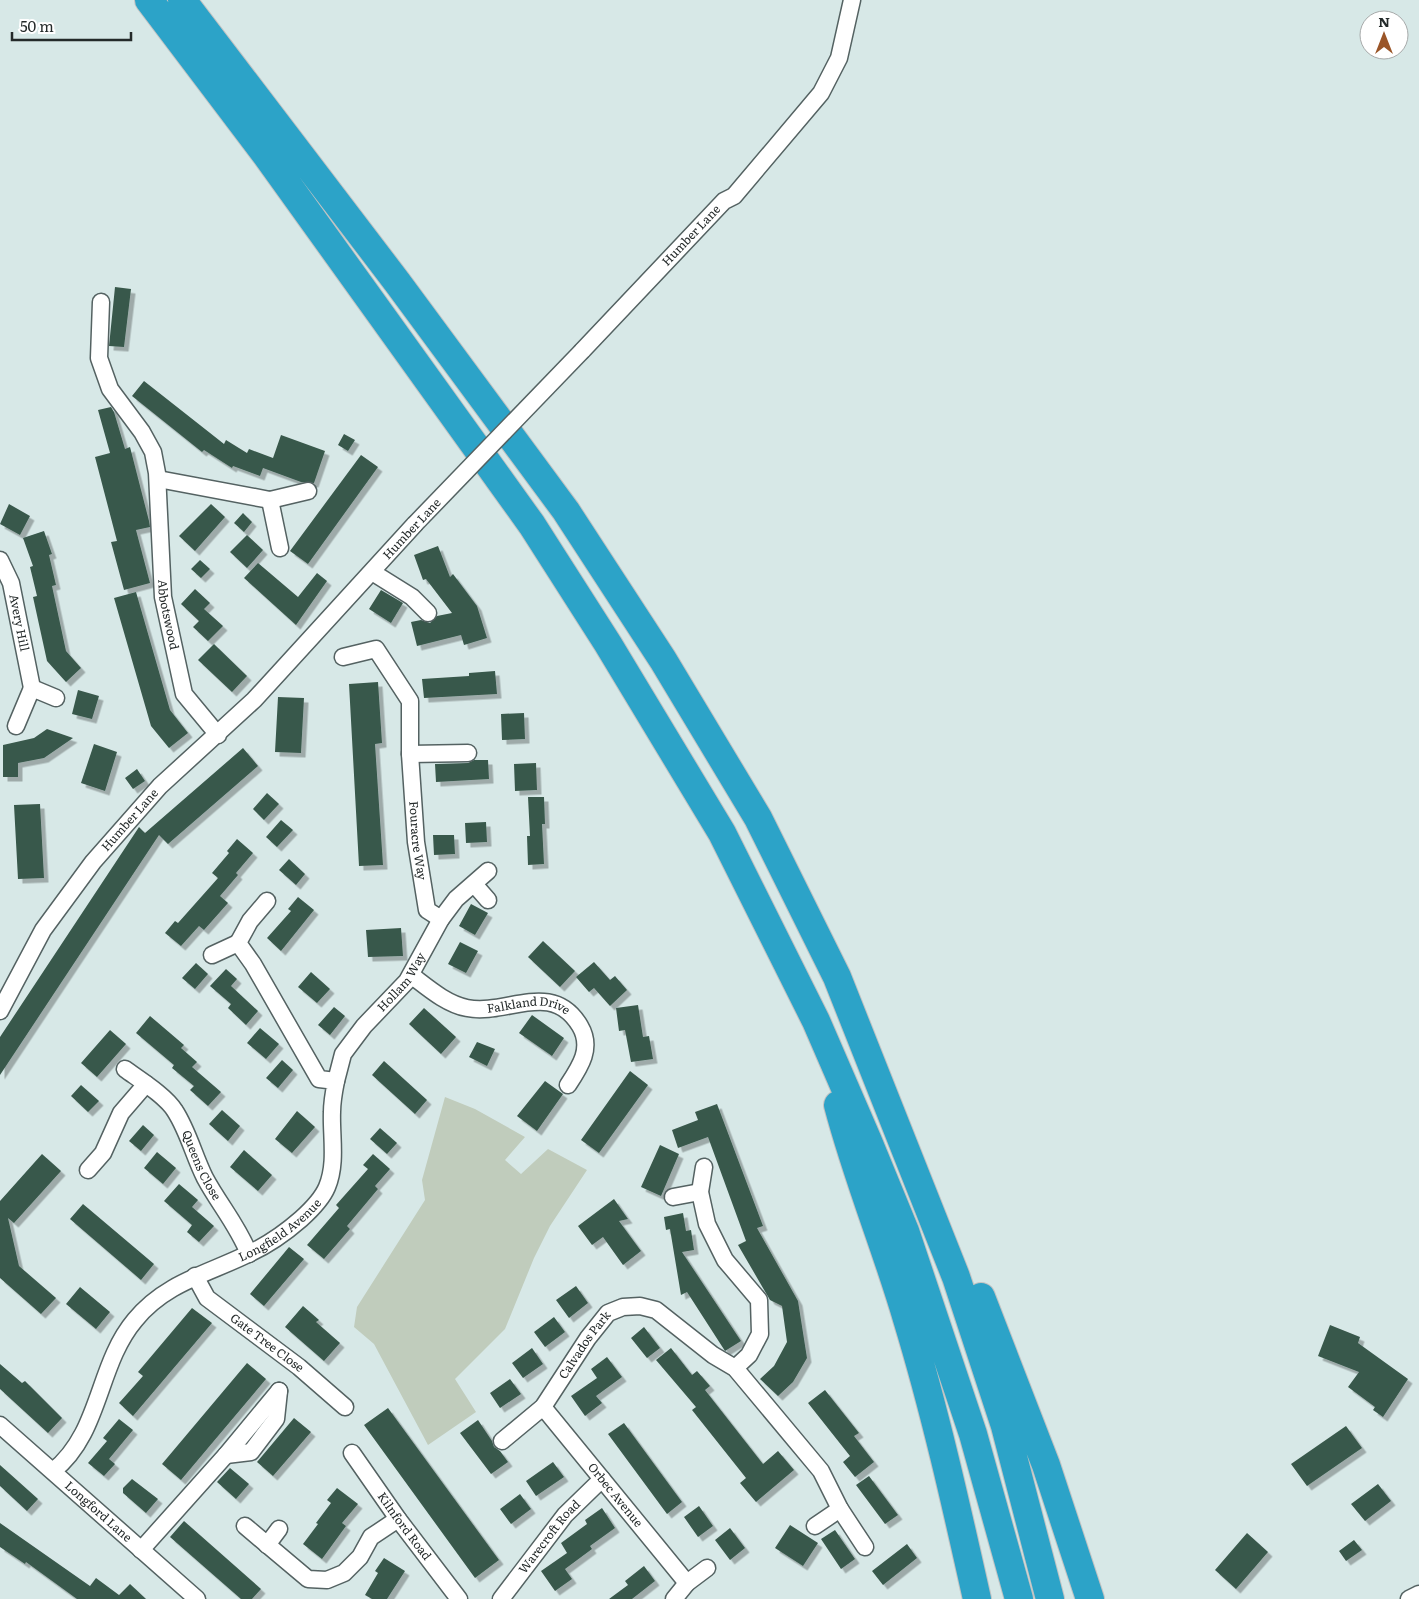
<svg xmlns="http://www.w3.org/2000/svg" width="1419" height="1599" viewBox="0 0 1419 1599" font-family="Literata,serif">
  <defs>
    <filter id="shadow"><feDropShadow dx="4.5" dy="4.5" stdDeviation="0" flood-color="#0004"/></filter>
  </defs>
  <rect width="100%" height="100%" fill="#d7e8e7"/>
  <path fill="#c0ccbc" d="M 445,1097 L 475,1109 L 525,1137 L 505,1160 L 521,1174 L 548,1149 L 587,1170 L 550,1226 L 534,1258 L 505,1329 L 455,1379 L 476,1412 L 428,1445 L 374,1344 L 354,1327 L 357,1307 L 425,1200 L 422,1180 Z"/>
  <path fill="#39584b" filter="url(#shadow)" d="M 115,287 L 131,289 L 124,347 L 109,346 Z
    M 144,381 L 224,444 L 226,440 L 247,453 L 249,449 L 273,458 L 281,435 L 325,451 L 314,483 L 301,482 L 263,468 L 260,476 L 233,466 L 232,468 L 204,450 L 202,452 L 132,396 Z
    M 111,407 L 114,412 L 125,449 L 130,447 L 149,521 L 150,527 L 136,530 L 150,583 L 124,590 L 111,542 L 117,541 L 95,457 L 110,453 L 98,410 Z
    M 344,434 L 355,440 L 348,451 L 338,445 Z
    M 361,455 L 378,467 L 308,564 L 290,551 Z
    M 9,504 L 30,516 L 20,535 L 0,524 Z
    M 211,504 L 225,517 L 195,551 L 179,536 Z
    M 243,513 L 252,522 L 244,532 L 234,523 Z
    M 44,531 L 52,554 L 49,555 L 56,585 L 52,586 L 66,651 L 81,668 L 66,682 L 47,661 L 33,597 L 37,596 L 30,567 L 33,566 L 23,538 Z
    M 247,535 L 263,550 L 247,568 L 230,552 Z
    M 438,546 L 450,577 L 453,574 L 477,606 L 487,638 L 464,645 L 461,635 L 417,646 L 411,622 L 421,620 L 430,623 L 437,616 L 452,613 L 426,579 L 423,580 L 414,555 Z
    M 200,560 L 210,569 L 201,578 L 191,569 Z
    M 258,563 L 298,597 L 317,573 L 327,581 L 296,625 L 244,578 Z
    M 195,589 L 210,603 L 204,609 L 223,626 L 208,641 L 193,627 L 199,621 L 181,604 Z
    M 381,590 L 403,603 L 391,623 L 369,609 Z
    M 136,592 L 170,710 L 188,733 L 169,748 L 151,726 L 114,598 Z
    M 214,644 L 247,676 L 232,692 L 198,660 Z
    M 495,671 L 497,694 L 424,698 L 422,679 L 469,676 L 469,673 Z
    M 378,682 L 382,743 L 375,744 L 383,865 L 359,866 L 349,684 Z
    M 78,690 L 99,696 L 92,719 L 72,714 Z
    M 278,697 L 304,698 L 301,753 L 275,752 Z
    M 524,713 L 525,739 L 502,740 L 501,714 Z
    M 47,729 L 73,738 L 44,758 L 18,763 L 18,777 L 3,777 L 3,745 L 34,738 Z
    M 94,744 L 117,752 L 105,791 L 81,783 Z
    M 243,748 L 258,766 L 168,844 L 159,835 L 0,1075 L 0,1037 L 139,827 L 145,833 Z
    M 474,760 L 488,760 L 489,779 L 436,782 L 435,764 L 468,763 Z
    M 536,763 L 537,790 L 515,791 L 514,764 Z
    M 137,769 L 145,781 L 133,789 L 125,778 Z
    M 267,793 L 279,804 L 264,820 L 253,809 Z
    M 528,797 L 544,797 L 545,824 L 542,824 L 544,864 L 528,865 L 527,836 L 530,836 Z
    M 40,804 L 44,878 L 18,879 L 14,805 Z
    M 281,820 L 293,830 L 277,847 L 266,837 Z
    M 486,822 L 487,842 L 466,843 L 465,823 Z
    M 433,835 L 454,835 L 455,854 L 434,855 Z
    M 237,839 L 253,853 L 236,873 L 238,875 L 220,896 L 228,903 L 204,930 L 199,926 L 181,946 L 165,933 L 175,921 L 178,923 L 218,878 L 212,873 L 229,853 L 227,851 Z
    M 289,859 L 305,874 L 296,885 L 279,870 Z
    M 298,897 L 314,910 L 281,951 L 267,938 L 291,911 L 288,909 Z
    M 471,904 L 488,913 L 475,935 L 459,926 Z
    M 401,928 L 403,956 L 368,957 L 366,930 Z
    M 543,941 L 575,971 L 560,987 L 528,957 Z
    M 460,942 L 478,951 L 466,973 L 448,964 Z
    M 594,962 L 610,980 L 615,976 L 627,990 L 610,1006 L 594,988 L 589,992 L 576,977 Z
    M 196,963 L 208,974 L 195,989 L 182,978 Z
    M 226,969 L 237,979 L 231,986 L 258,1011 L 246,1025 L 228,1008 L 231,1004 L 210,986 Z
    M 311,972 L 330,989 L 317,1003 L 298,987 Z
    M 638,1005 L 643,1037 L 649,1036 L 653,1059 L 631,1062 L 625,1030 L 619,1031 L 616,1008 Z
    M 334,1007 L 345,1016 L 330,1035 L 318,1025 Z
    M 424,1008 L 456,1037 L 441,1054 L 409,1024 Z
    M 532,1015 L 564,1038 L 552,1056 L 519,1033 Z
    M 150,1016 L 184,1045 L 181,1048 L 197,1062 L 192,1067 L 221,1092 L 208,1106 L 190,1090 L 194,1086 L 172,1068 L 174,1065 L 136,1033 Z
    M 260,1028 L 279,1044 L 266,1059 L 247,1043 Z
    M 110,1030 L 126,1044 L 97,1077 L 81,1063 Z
    M 477,1042 L 495,1049 L 487,1066 L 469,1057 Z
    M 282,1060 L 293,1070 L 278,1088 L 266,1078 Z
    M 384,1061 L 427,1100 L 415,1114 L 372,1075 Z
    M 630,1071 L 648,1085 L 599,1153 L 581,1140 Z
    M 545,1081 L 563,1094 L 537,1131 L 517,1116 Z
    M 81,1085 L 99,1101 L 88,1112 L 71,1096 Z
    M 717,1104 L 763,1226 L 757,1228 L 798,1301 L 807,1358 L 793,1382 L 778,1396 L 760,1379 L 774,1366 L 787,1342 L 782,1306 L 770,1300 L 738,1245 L 746,1241 L 708,1137 L 678,1148 L 672,1130 L 698,1120 L 695,1112 Z
    M 222,1110 L 240,1126 L 228,1141 L 209,1124 Z
    M 297,1111 L 315,1127 L 292,1153 L 275,1139 Z
    M 143,1125 L 154,1135 L 141,1151 L 129,1141 Z
    M 380,1128 L 397,1143 L 387,1154 L 370,1139 Z
    M 660,1145 L 679,1154 L 661,1196 L 641,1187 Z
    M 244,1150 L 272,1175 L 258,1191 L 230,1167 Z
    M 157,1152 L 176,1168 L 163,1184 L 144,1168 Z
    M 42,1154 L 61,1171 L 14,1223 L 8,1218 L 19,1266 L 56,1298 L 41,1314 L 0,1278 L 0,1201 Z
    M 373,1154 L 390,1169 L 375,1186 L 378,1189 L 347,1226 L 350,1229 L 324,1259 L 307,1245 L 339,1208 L 336,1205 L 368,1169 L 363,1165 Z
    M 179,1184 L 198,1200 L 192,1207 L 214,1226 L 199,1242 L 187,1232 L 192,1225 L 164,1201 Z
    M 614,1199 L 628,1219 L 619,1221 L 641,1251 L 623,1265 L 603,1237 L 592,1245 L 578,1226 Z
    M 83,1204 L 154,1264 L 141,1280 L 70,1219 Z
    M 683,1213 L 686,1231 L 691,1230 L 694,1250 L 682,1252 L 741,1341 L 725,1351 L 687,1292 L 681,1295 L 670,1229 L 666,1230 L 664,1217 Z
    M 289,1247 L 304,1259 L 264,1306 L 250,1294 Z
    M 576,1286 L 588,1303 L 569,1318 L 556,1300 Z
    M 80,1287 L 110,1312 L 96,1329 L 66,1304 Z
    M 303,1306 L 319,1320 L 316,1322 L 340,1343 L 324,1361 L 285,1327 Z
    M 192,1308 L 212,1323 L 133,1416 L 119,1403 L 143,1376 L 138,1372 Z
    M 554,1317 L 565,1332 L 545,1347 L 534,1332 Z
    M 1330,1325 L 1360,1337 L 1358,1343 L 1408,1379 L 1383,1417 L 1373,1410 L 1375,1407 L 1348,1387 L 1359,1372 L 1318,1356 Z
    M 644,1327 L 660,1348 L 647,1358 L 631,1338 Z
    M 532,1348 L 543,1364 L 523,1378 L 512,1363 Z
    M 671,1348 L 692,1375 L 697,1371 L 710,1386 L 705,1390 L 763,1464 L 778,1451 L 794,1470 L 756,1502 L 740,1483 L 746,1478 L 692,1410 L 696,1407 L 656,1360 Z
    M 607,1357 L 622,1377 L 596,1396 L 602,1403 L 585,1416 L 571,1396 L 597,1378 L 591,1369 Z
    M 247,1363 L 266,1379 L 181,1480 L 162,1464 Z
    M 0,1364 L 22,1383 L 25,1381 L 62,1418 L 48,1433 L 0,1389 Z
    M 510,1379 L 521,1394 L 500,1408 L 490,1393 Z
    M 825,1390 L 859,1433 L 854,1436 L 874,1462 L 855,1477 L 843,1462 L 850,1456 L 808,1403 Z
    M 388,1408 L 499,1560 L 475,1578 L 364,1425 Z
    M 294,1418 L 311,1432 L 273,1476 L 257,1462 Z
    M 119,1419 L 133,1430 L 109,1459 L 115,1464 L 104,1476 L 88,1463 L 107,1441 L 103,1438 Z
    M 478,1420 L 492,1441 L 494,1447 L 500,1451 L 508,1462 L 491,1474 L 460,1433 Z
    M 624,1423 L 682,1502 L 667,1514 L 608,1434 Z
    M 1346,1426 L 1362,1448 L 1307,1486 L 1291,1464 Z
    M 553,1462 L 564,1477 L 536,1496 L 526,1481 Z
    M 0,1465 L 38,1499 L 27,1511 L 0,1486 Z
    M 230,1468 L 249,1484 L 236,1499 L 217,1482 Z
    M 869,1476 L 898,1515 L 885,1524 L 856,1485 Z
    M 132,1479 L 158,1499 L 146,1513 L 123,1493 L 123,1488 Z
    M 1378,1484 L 1391,1501 L 1365,1521 L 1351,1504 Z
    M 337,1488 L 358,1504 L 342,1523 L 346,1526 L 322,1559 L 303,1544 L 318,1524 L 316,1523 L 331,1503 L 327,1500 Z
    M 520,1494 L 531,1509 L 511,1524 L 500,1509 Z
    M 699,1506 L 713,1526 L 698,1537 L 684,1517 Z
    M 602,1508 L 615,1528 L 590,1546 L 592,1549 L 565,1569 L 572,1579 L 555,1591 L 541,1571 L 567,1553 L 561,1543 L 587,1524 L 585,1520 Z
    M 184,1521 L 261,1589 L 252,1599 L 241,1599 L 170,1537 Z
    M 0,1523 L 90,1586 L 96,1578 L 119,1595 L 130,1584 L 146,1599 L 77,1599 L 26,1562 L 25,1564 L 0,1547 Z
    M 790,1525 L 818,1543 L 803,1566 L 775,1548 Z
    M 730,1528 L 745,1548 L 730,1560 L 715,1540 Z
    M 835,1530 L 855,1559 L 841,1569 L 821,1539 Z
    M 1247,1533 L 1268,1552 L 1236,1589 L 1215,1570 Z
    M 1354,1540 L 1362,1550 L 1346,1561 L 1339,1551 Z
    M 907,1544 L 917,1558 L 883,1585 L 872,1571 Z
    M 384,1558 L 405,1571 L 387,1599 L 372,1599 L 365,1595 L 378,1573 L 375,1571 Z
    M 644,1566 L 655,1581 L 632,1599 L 609,1599 L 628,1585 L 625,1581 Z"/>
  <g fill="none" stroke-linecap="round" stroke-linejoin="round">
    <g stroke="#546262" stroke-width="19">
      <g id="street">
        <path id="s1" d="M 101,302 L 99,358 L 110,389 L 142,432 L 153,452 L 157,473 L 163,597 L 184,694 L 218,735"/>
        <path id="s2" d="M 582,351 L 724,201 L 734,196 L 821,93 L 839,58 L 852,0"/>
        <path d="M 158,479 L 270,500 L 308,491"/>
        <path d="M 270,500 L 280,548"/>
        <path id="s3" d="M 0,560 L 11,583 L 32,688"/>
        <path d="M 372,572 L 412,597 L 428,613"/>
        <path id="s4" d="M 343,657 L 376,649 L 410,701 L 410,754 L 416,842 L 427,910 L 441,919"/>
        <path d="M 16,726 L 32,688 L 56,698"/>
        <path d="M 410,754 L 468,753"/>
        <path d="M 474,884 L 488,900"/>
        <path d="M 212,955 L 238,943"/>
        <path id="s5" d="M 411,975 C 427,987 446,1004 467,1008 C 507,1016 552,979 580,1026 C 593,1048 580,1067 568,1085"/>
        <path id="s6" d="M 0,1011 L 43,930 L 93,862 L 160,786 L 254,700 L 415,524"/>
        <path id="s7" d="M 125,1069 C 140,1080 166,1096 175,1111 C 188,1131 194,1156 205,1178 C 219,1204 238,1226 249,1254"/>
        <path id="s8" d="M 336,1081 L 343,1054 L 364,1026 L 407,981 L 441,919 L 456,899 L 488,871"/>
        <path d="M 704,1167 L 700,1192 L 707,1224 L 725,1260 L 759,1300 L 760,1334 L 749,1355 L 735,1368"/>
        <path d="M 88,1170 L 103,1153 L 121,1113 L 146,1084"/>
        <path d="M 673,1197 L 700,1192"/>
        <path id="s9" d="M 195,1276 L 207,1298 L 299,1367 L 345,1407"/>
        <path id="s10" d="M 543,1407 L 687,1583"/>
        <path id="s11" d="M 0,1425 L 197,1599"/>
        <path id="s12" d="M 502,1441 L 543,1407 L 588,1338 L 608,1313 L 623,1307 L 640,1306 L 656,1310 L 713,1355 L 735,1368 L 821,1471 L 840,1509 L 865,1547"/>
        <path id="s13" d="M 352,1453 L 398,1519 L 459,1599"/>
        <path d="M 226,1455 L 251,1452 L 276,1419 L 279,1391"/>
        <path id="s14" d="M 53,1471 C 101,1433 97,1365 135,1320 C 165,1283 207,1274 248,1254 C 268,1245 285,1233 301,1219 C 311,1210 322,1199 327,1187 C 337,1163 331,1136 332,1112 C 332,1102 334,1091 336,1081 L 319,1079 L 253,964 L 238,943 L 250,921 L 267,901"/>
        <path d="M 245,1526 L 308,1579 L 327,1580 L 344,1573 L 360,1557 L 371,1537 L 398,1519"/>
        <path d="M 815,1526 L 840,1509"/>
        <path d="M 267,1545 L 279,1529"/>
        <path d="M 141,1550 L 226,1455 L 279,1391"/>
        <path id="s15" d="M 501,1599 L 565,1515 L 602,1479"/>
        <path d="M 674,1599 L 687,1583 L 707,1568"/>
        <path d="M 1409,1599 L 1419,1594"/>
      </g>
    </g>
    <g stroke="#c2c3c3" stroke-width="30">
      <path id="highway" d="M 149,0 L 267,156 L 532,525 L 608,644 L 722,833 L 816,1021 L 868,1141 L 905,1231 L 973,1434 L 1019,1599
        M 182,0 L 397,282 L 566,511 L 663,660 L 758,818 L 837,977 L 956,1277 L 1005,1426 L 1050,1599
        M 838,1105 C 857,1178 886,1247 907,1319 C 935,1411 956,1505 977,1599
        M 981,1297 L 1046,1465 L 1090,1599"/>
    </g>
    <use href="#street" stroke="#fff" stroke-width="16"/>
    <use href="#highway" stroke="#2ca3c8" stroke-width="28"/>
    <g stroke="#546262" stroke-width="19" stroke-linecap="butt">
      <path id="street-bridge" d="M 415,524 L 582,351"/>
    </g>
    <use href="#street-bridge" stroke="#fff" stroke-width="16"/>
  </g>
  <g text-anchor="middle" stroke-width="5" stroke-linejoin="round" paint-order="stroke">
    <g font-size="12" fill="#242a2a" stroke="#fff">
      <text dy="4" stroke="none"><textPath href="#s2" startOffset="159">Humber Lane</textPath></text>
      <text transform="translate(412 529) rotate(-47)" y="4">Humber Lane</text>
      <text dy="4" stroke="none"><textPath href="#s1" startOffset="329">Abbotswood</textPath></text>
      <text dy="4" stroke="none"><textPath href="#s3" startOffset="66">Avery Hill</textPath></text>
      <text dy="4" stroke="none"><textPath href="#s6" startOffset="232">Humber Lane</textPath></text>
      <text dy="4" stroke="none"><textPath href="#s4" startOffset="236">Fouracre Way</textPath></text>
      <text dy="4" stroke="none"><textPath href="#s8" startOffset="121">Hollam Way</textPath></text>
      <text dy="4" stroke="none"><textPath href="#s5" startOffset="128">Falkland Drive</textPath></text>
      <text dy="4" stroke="none"><textPath href="#s7" startOffset="126">Queens Close</textPath></text>
      <text dy="4" stroke="none"><textPath href="#s14" startOffset="346">Longfield Avenue</textPath></text>
      <text dy="4" stroke="none"><textPath href="#s9" startOffset="100">Gate Tree Close</textPath></text>
      <text dy="4" stroke="none"><textPath href="#s12" startOffset="128">Calvados Park</textPath></text>
      <text dy="4" stroke="none"><textPath href="#s10" startOffset="114">Orbec Avenue</textPath></text>
      <text dy="4" stroke="none"><textPath href="#s11" startOffset="131">Longford Lane</textPath></text>
      <text dy="4" stroke="none"><textPath href="#s13" startOffset="90">Kilnford Road</textPath></text>
      <text dy="4" stroke="none"><textPath href="#s15" startOffset="79">Warecroft Road</textPath></text>
    </g>
  </g>
  <g transform="translate(1384 35)"><circle r="24" fill="#ffffff" stroke="#a7aaaa"/>
  <path d="M0-4L9 19L0 12L-9 19Z" fill="#9a5528"/>
  <text y="-8" font-size="14" font-weight="bold" text-anchor="middle" fill="#242a2a">N</text>
  </g>
  <path d="M12 32v8h119v-8" fill="none" stroke="#242a2a" stroke-width="2.5"/>
  <text x="20" y="32" font-size="15" fill="#242a2a" stroke="#ffffff" stroke-width="4" paint-order="stroke">50 m</text>
</svg>
